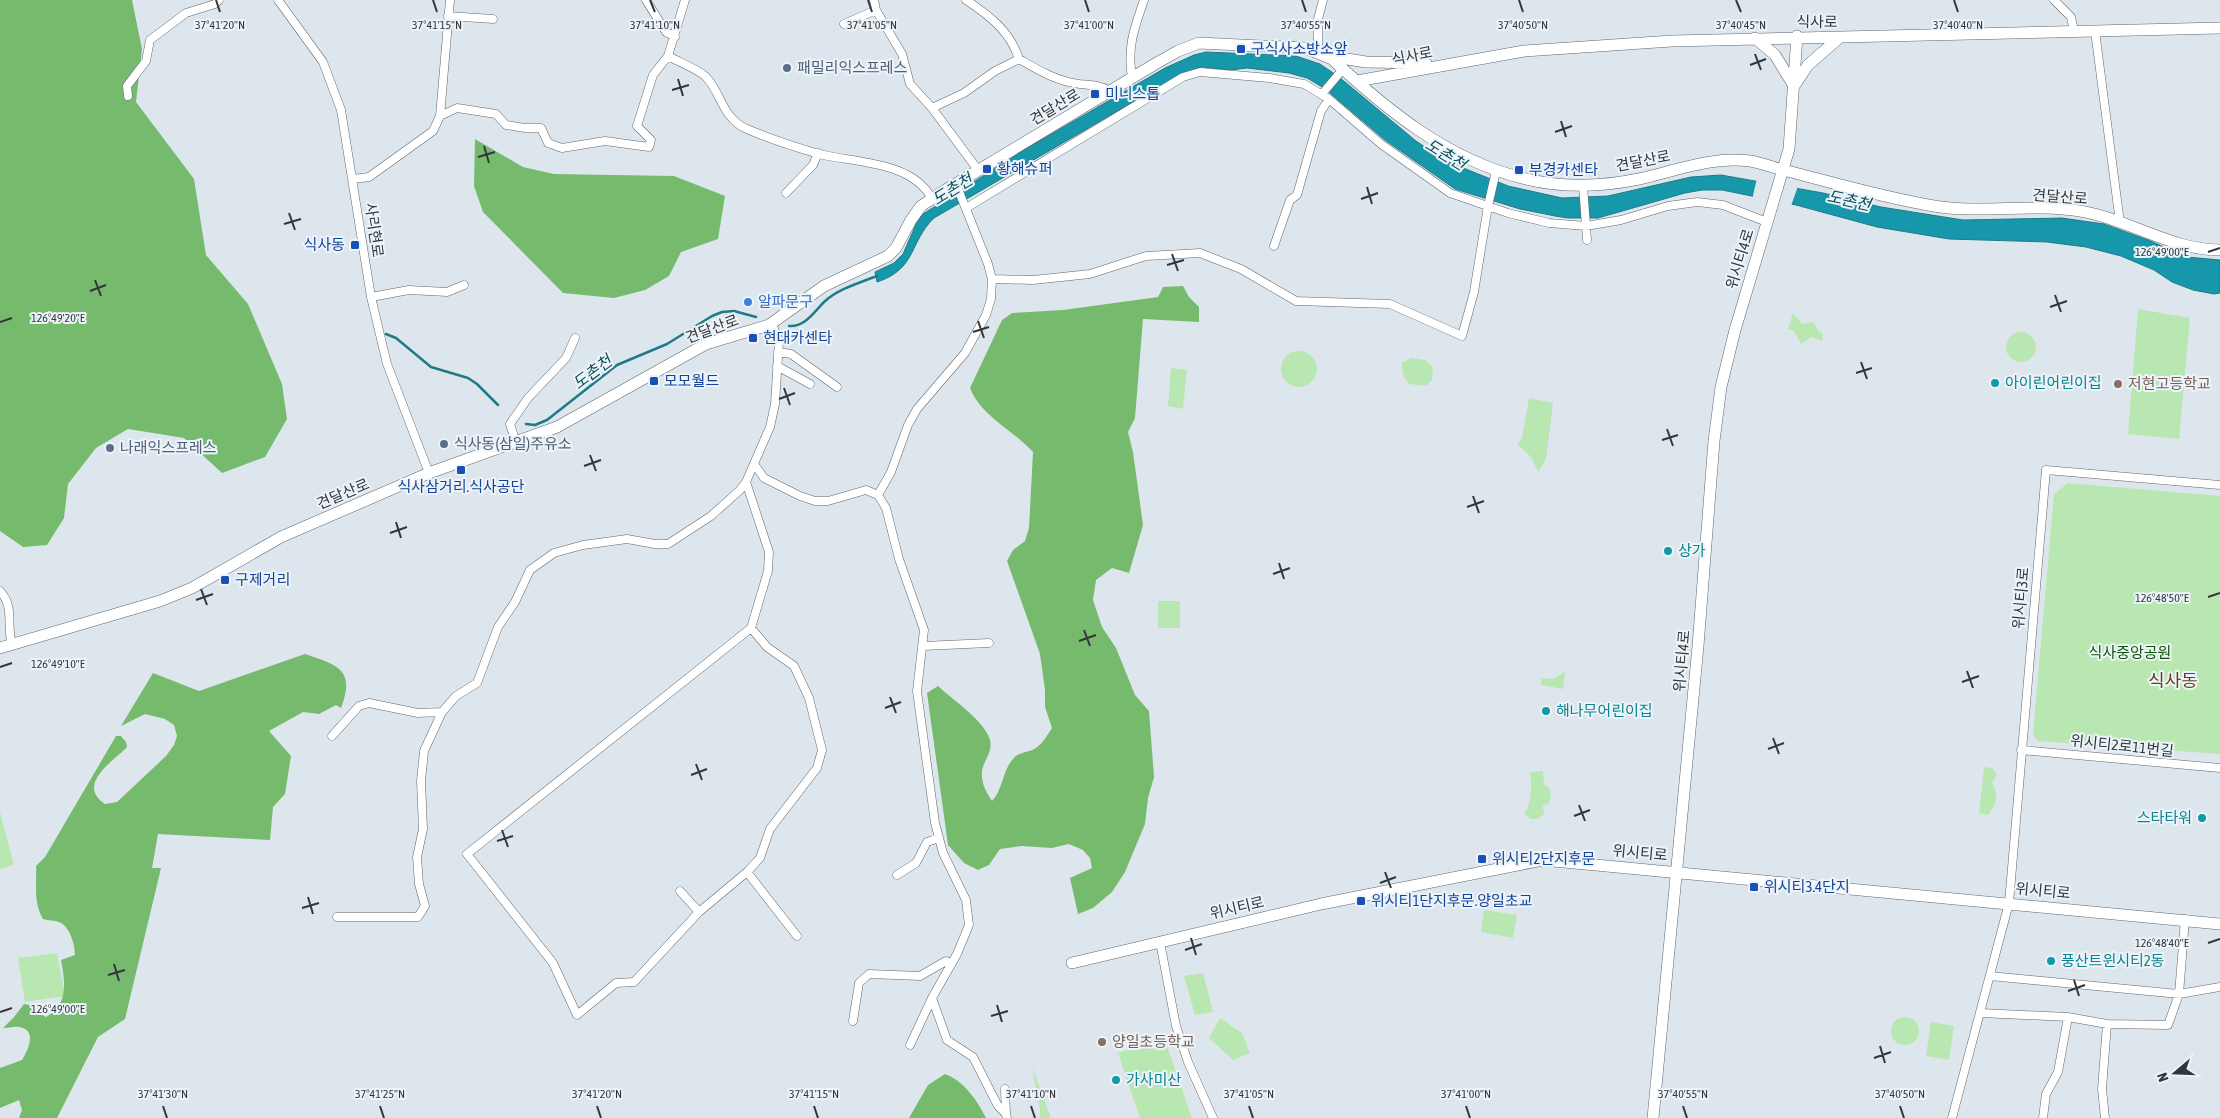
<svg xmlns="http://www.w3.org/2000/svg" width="2220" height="1118" viewBox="0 0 2220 1118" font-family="'Asap Condensed','Noto Sans KR',sans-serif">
  <rect width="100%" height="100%" fill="#dee6ed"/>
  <path fill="#b9e7b2" d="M 2138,309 L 2190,318 L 2179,439 L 2128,434 Z
    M 1793,313 L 1802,324 L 1813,322 L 1819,331 L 1823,333 L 1822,341 L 1811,337 L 1801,344 L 1794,331 L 1788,329 Z
    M2006 347a15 15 0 1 1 30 0a15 15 0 1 1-30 0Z
    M1281 369a18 18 0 1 1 36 0a18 18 0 1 1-36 0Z
    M 1411,358 L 1425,360 L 1433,367 L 1432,380 L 1426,386 L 1409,384 L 1404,377 L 1401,363 Z
    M 1171,368 L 1187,370 L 1183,409 L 1168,406 Z
    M 1529,398 L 1553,403 L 1546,459 L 1538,472 L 1531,457 L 1517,444 L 1522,438 Z
    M 2068,483 L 2220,496 L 2220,754 L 2037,741 L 2033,733 L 2054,494 Z
    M 1158,601 L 1180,601 L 1180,628 L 1158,628 Z
    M 1565,672 L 1563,689 L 1541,685 L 1541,678 L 1553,679 Z
    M 1984,767 L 1992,768 L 1997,774 L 1992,783 C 1999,794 1997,805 1988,815 L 1979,813 Z
    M 1543,771 L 1544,784 L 1550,789 L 1551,797 L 1548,804 L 1543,805 L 1544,814 L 1537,819 L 1531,819 L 1524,814 C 1532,800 1532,788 1530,772 Z
    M 0,812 L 14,865 L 0,869 Z
    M 1484,910 L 1517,915 L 1513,938 L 1481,932 Z
    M 57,953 L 65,996 L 25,1002 L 18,958 Z
    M 1203,973 L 1213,1012 L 1195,1015 L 1184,976 Z
    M1891 1031a14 14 0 1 1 28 0a14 14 0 1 1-28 0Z
    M 1220,1018 L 1242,1033 L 1250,1053 L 1233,1060 L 1209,1038 Z
    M 1931,1022 L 1954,1026 L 1949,1060 L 1926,1056 Z
    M 1164,1037 L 1192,1118 L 1140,1118 L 1118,1053 Z
    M 1032,1067 L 1051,1118 L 1040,1118 L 1040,1109 Z"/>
  <path fill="#76bb6d" d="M 0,0 L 132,0 L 142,49 L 136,102 L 194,179 L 206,255 L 248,304 L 282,384 L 287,419 L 265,457 L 222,473 L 184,438 L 128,429 L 96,448 L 68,484 L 64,518 L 47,545 L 23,547 L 0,531 Z
    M 475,139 L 523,167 L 554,174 L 674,176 L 725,196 L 718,239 L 681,252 L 669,276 L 645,290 L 614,298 L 563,293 L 483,212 L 474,186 Z
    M 1183,286 L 1189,297 L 1199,307 L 1199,322 L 1143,319 L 1135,418 L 1128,432 L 1133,452 L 1143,525 L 1129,573 L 1112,568 L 1096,580 L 1093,600 L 1102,627 L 1116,648 L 1135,695 L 1149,711 L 1154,777 L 1148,798 L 1145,824 L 1125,872 L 1112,892 L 1093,908 L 1078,914 L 1070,878 L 1092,868 L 1090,858 L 1083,850 L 1069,844 L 1052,848 L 1022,846 L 1000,849 L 989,865 L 978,870 L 964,863 L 948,845 L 927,693 L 938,686 C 952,699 980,718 988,735 C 996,751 983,759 982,772 C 981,783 986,792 992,801 C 1003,790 1002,771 1013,759 C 1019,751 1030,753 1037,747 C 1043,743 1048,734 1052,728 L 1045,707 L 1045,690 L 1040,654 L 1007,561 L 1013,550 L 1025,541 L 1029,528 L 1033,452 C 1013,430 981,416 970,388 L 1002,320 L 1012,313 L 1063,310 L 1151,298 L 1158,297 L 1163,287 Z
    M 305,654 C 337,665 356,669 341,708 L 336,705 L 319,714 L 303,712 L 269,731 L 291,756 L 285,794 L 273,807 L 270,840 L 158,834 L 152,868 L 161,868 L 125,1019 L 98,1037 L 57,1118 L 19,1118 L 22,1110 L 19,1100 L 0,1108 L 0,1068 L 22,1060 C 28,1050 38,1030 19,1027 C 14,1026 8,1028 3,1028 L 14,1017 L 24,1004 C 34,1004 37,1013 46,1017 C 69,1005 65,981 61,960 L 75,955 C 75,945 70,926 59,922 C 55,920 48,921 43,919 C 33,902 37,884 36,866 L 45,857 L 116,736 L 121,736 L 126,742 L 127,747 C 115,760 75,784 105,804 L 117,802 L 166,756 L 174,745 L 177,736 L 174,725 L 165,719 L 145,714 L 121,726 L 153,673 L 199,691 Z
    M 945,1074 C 964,1081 977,1100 986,1118 L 909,1118 L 928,1085 Z"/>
  <path fill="#1698aa" stroke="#1f7b88" d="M 1206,52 L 1296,56 L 1320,64 L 1339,77 L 1416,141 L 1446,161 L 1508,186 L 1562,198 L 1608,196 L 1691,177 L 1721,175 L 1823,193 L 1881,207 L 1963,220 L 2062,218 L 2104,224 L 2148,240 L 2187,257 L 2220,260 L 2220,293 L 2214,294 L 2193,290 L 2172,282 L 2154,270 L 2121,256 L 2086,247 L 2047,242 L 1949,239 L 1877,227 L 1796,205 L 1722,190 L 1702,190 L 1685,193 L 1598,218 L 1568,218 L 1555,216 L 1520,209 L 1455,189 L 1385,140 L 1324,88 L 1307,78 L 1289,73 L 1247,68 L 1231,70 L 1202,67 L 1181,74 L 934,218 C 909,242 917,269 877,282 L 875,272 L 894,263 L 903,254 L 917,222 L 923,214 L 1024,150 L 1165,68 L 1194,55 Z"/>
  <path fill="#dee6ed" d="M 1757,178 L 1798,186 L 1791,206 L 1752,200 Z"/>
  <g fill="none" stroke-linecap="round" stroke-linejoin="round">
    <path stroke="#1f7b88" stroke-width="2.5" d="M 789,326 C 805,327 814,312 824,302 C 838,289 859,283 877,276
      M 386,334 L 396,338 L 431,367 L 468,378 L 477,384 L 498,405
      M 526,424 L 535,425 L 547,420 L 617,365 L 667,344 L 712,316 L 722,312 L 734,311 L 756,317"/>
    <g stroke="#60666c" stroke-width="9">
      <path id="street" d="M 278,0 L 323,62 L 341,110 L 371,297 L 387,364 L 429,473
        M 646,0 L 666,32 L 675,37
        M 685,0 L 668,56 C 679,62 695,68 705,76 C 721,91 722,119 747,129 C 770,139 795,147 819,154 C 856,163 912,161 932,199
        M 874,0 L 876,10 L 902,54 L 910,84 L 932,108 L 978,170
        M 966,0 C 990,16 1010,31 1019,59 C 1035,68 1051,78 1069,82 C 1083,86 1097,83 1110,91
        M 2054,0 L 2071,17 L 2074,31
        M 448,16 L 493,19
        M 844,24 L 876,10
        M 2095,31 L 2120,223
        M 1318,52 L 1318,19 L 1323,0
        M 1132,78 C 1127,47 1134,29 1144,0
        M 1322,94 L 1343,69
        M 128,96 L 127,86 L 146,61 L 150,40 L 186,13 L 215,4 L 219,0
        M 932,108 L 964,93 L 995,71 L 1019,59
        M 440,116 L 457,108 L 496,114 L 506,125 L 525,128 L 541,128 L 548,143 L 562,148 L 605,141 L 649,147 L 651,140 L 637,126 L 653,75 L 668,56
        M 353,179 L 369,177 L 433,131 L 440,116 L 450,0
        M 1583,185 L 1587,240
        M 786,193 L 813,165 L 818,153
        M 966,208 L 1183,77 L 1200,72 L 1269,78 L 1304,84 L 1329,99 L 1381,144 L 1450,193 L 1508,213 L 1549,223 L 1586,226 L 1621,220 L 1668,206 L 1697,202 L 1723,205 L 1767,222
        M 1274,246 L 1290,200 L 1297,195 L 1321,111 L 1329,99
        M 992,279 L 1033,280 L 1090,274 L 1146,256 L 1200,253 L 1241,269 L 1296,301 L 1390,304 L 1462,336 L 1474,292 L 1488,206 L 1496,171
        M 371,297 L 409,290 L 447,292 L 464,285
        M 778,352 L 791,354 L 837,387
        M 777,366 L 810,384
        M 516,443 L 510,424 L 528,398 L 566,358 L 575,338
        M 754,464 L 764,478 L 800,496 L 815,501 L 828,501 L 866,490 L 878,495 L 886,508 L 899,559 L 924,630 L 917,691 L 935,823 L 943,853 L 966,900 L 969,925 L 957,954 L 932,998 L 947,1040 L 973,1057 L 998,1106 L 1006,1114 L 1007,1118
        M 878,495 L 891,472 L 908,425 L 917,409 L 965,353 L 986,315 L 991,299 L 992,279 L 988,264 L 956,184
        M 0,591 C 15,607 6,625 12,645
        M 751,628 L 767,647 L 794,666 L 809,698 L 822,750 L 817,768 L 770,829 L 760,858 L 747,872 L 699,912 L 634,982 L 616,983 L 577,1015 L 553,963 L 467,854 L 751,628 L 768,571 L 769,552 L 746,482 L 770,427 L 775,404 L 779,341 L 772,324
        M 923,646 L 989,643
        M 332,736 L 359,706 L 369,703 L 418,713 L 442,712
        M 2021,750 L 2220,768
        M 747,872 L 797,936
        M 897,875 L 916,863 L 927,842 L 939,838
        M 680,891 L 699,912
        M 337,917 L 418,917 L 425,906 L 419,884 L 417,857 L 423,829 L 421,781 L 424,751 L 442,712 L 456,696 L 477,683 L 498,627 L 515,602 L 530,570 L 554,553 L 583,545 L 627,539 L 655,544 L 668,544 L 711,516 L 740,490 L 746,482
        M 1160,942 L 1176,1026 L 1188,1062 L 1213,1118
        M 1990,976 L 2179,994 L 2220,987
        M 1981,1013 L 2068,1017 L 2107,1024 L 2168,1025 L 2179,994 L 2185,919
        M 853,1021 L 859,983 L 869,974 L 920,976 L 946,961 L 952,963
        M 910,1045 L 932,998
        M 1005,1089 L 1006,1114
        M 1952,1118 L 2009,903 L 2046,470 L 2220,485
        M 2043,1118 L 2046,1094 L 2058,1072 L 2068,1017
        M 2105,1118 L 2102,1089 L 2107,1024"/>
    </g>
    <g stroke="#60666c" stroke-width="12">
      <path id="secondary" d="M 1755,38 L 1775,55 L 1794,86 L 1808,65 L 1839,38
        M 1328,56 L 1366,62 L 1426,63
        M 1357,81 L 1524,51 L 1672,41 L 2220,28
        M 0,648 L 160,601 L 192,588 L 281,537 L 429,473 L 557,427 L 706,344 L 769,325 L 824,286 L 888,256 L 896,248 L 911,220 L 921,206 L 944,191 L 1155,64 L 1178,51 L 1199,43 L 1305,48 L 1332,59 C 1388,111 1447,159 1522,178 C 1560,188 1600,187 1639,179 C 1675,171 1713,156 1750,161 C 1762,163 1775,168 1787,171 C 1834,183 1885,198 1934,206 C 1982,214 2031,203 2080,211 C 2128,219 2171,250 2220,250
        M 1072,963 L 1321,904 L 1543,860 L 2220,924
        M 1653,1118 L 1698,646 L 1714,441 L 1721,387 L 1735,330 L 1789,149 L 1797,36"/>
    </g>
    <use href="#street" stroke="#fff" stroke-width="8"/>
    <use href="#secondary" stroke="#fff" stroke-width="11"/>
  </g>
  <path fill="none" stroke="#34373a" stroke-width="2" d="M 216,0 L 220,12M 433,0 L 437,12M 650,0 L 655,12M 868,0 L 872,12M 1085,0 L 1089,12M 1302,0 L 1306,12M 1519,0 L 1523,12M 1736,0 L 1741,12M 1954,0 L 1958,12M 1755,54 L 1761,70M 1750,65 L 1766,59M 678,79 L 683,96M 672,90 L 689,85M 1561,121 L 1566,137M 1555,132 L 1572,126M 484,146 L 489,163M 478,157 L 495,152M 1367,187 L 1372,204M 1361,199 L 1378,193M 289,213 L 295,230M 284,224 L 301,219M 2208,252 L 2220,248M 1172,254 L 1178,271M 1167,265 L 1184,260M 95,280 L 101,296M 90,291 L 106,285M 2055,295 L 2061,312M 2050,307 L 2067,301M 978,321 L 984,338M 0,322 L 12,318M 973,332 L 989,327M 1861,362 L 1867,379M 1856,373 L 1872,368M 784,388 L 790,405M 779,399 L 795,393M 1667,429 L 1673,446M 1662,440 L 1678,435M 590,455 L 596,471M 584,466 L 601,460M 1473,496 L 1479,513M 1467,507 L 1484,501M 396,522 L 401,538M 390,533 L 407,527M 1279,563 L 1284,579M 1273,574 L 1290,568M 201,589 L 207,605M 2208,597 L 2220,593M 196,600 L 213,594M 1084,630 L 1090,646M 1079,641 L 1096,635M 0,667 L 12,663M 1967,671 L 1973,688M 1962,682 L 1979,676M 890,697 L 896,713M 885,708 L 901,702M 1773,738 L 1779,754M 1768,749 L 1784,743M 696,764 L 702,780M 691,775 L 707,769M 1579,805 L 1585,821M 1574,816 L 1590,810M 502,830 L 508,847M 497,841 L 513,836M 1385,872 L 1391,888M 1380,883 L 1396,877M 308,897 L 313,914M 302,908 L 319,903M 1191,938 L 1196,955M 2208,943 L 2220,939M 1185,950 L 1202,944M 114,964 L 119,981M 108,975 L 125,970M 2074,980 L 2079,996M 2068,991 L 2085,985M 997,1005 L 1002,1022M 0,1012 L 12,1008M 991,1016 L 1008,1011M 1880,1046 L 1885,1063M 1874,1058 L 1891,1052M 163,1106 L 167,1118M 380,1106 L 384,1118M 597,1106 L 601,1118M 814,1106 L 818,1118M 1031,1106 L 1035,1118M 1249,1106 L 1253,1118M 1466,1106 L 1470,1118M 1683,1106 L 1687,1118M 1900,1106 L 1904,1118"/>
  <g fill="#1a4fb4" stroke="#ecf4fa" stroke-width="2">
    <rect x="1236" y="44" width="10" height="10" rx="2.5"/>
    <rect x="1090" y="89" width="10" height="10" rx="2.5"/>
    <rect x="982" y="164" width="10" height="10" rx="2.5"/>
    <rect x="1514" y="165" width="10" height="10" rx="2.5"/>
    <rect x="350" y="240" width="10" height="10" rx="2.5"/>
    <rect x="748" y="333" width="10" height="10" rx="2.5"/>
    <rect x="649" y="376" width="10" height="10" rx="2.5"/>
    <rect x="456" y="465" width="10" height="10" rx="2.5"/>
    <rect x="220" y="575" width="10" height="10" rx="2.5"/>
    <rect x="1477" y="854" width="10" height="10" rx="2.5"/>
    <rect x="1749" y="882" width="10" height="10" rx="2.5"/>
    <rect x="1356" y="896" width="10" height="10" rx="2.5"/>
  </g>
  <g fill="#5c6f8a" stroke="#ecf4fa" stroke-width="2">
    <circle cx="787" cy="68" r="5"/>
    <circle cx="444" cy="444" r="5"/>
    <circle cx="110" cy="448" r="5"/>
  </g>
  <circle fill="#3f7fe0" stroke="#ecf4fa" stroke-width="2" cx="748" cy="302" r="5"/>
  <g fill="#0f9aa8" stroke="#ecf4fa" stroke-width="2">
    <circle cx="1995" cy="383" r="5"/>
    <circle cx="1668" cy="551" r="5"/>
    <circle cx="1546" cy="711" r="5"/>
    <circle cx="2202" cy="818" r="5"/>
    <circle cx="2051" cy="961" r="5"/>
    <circle cx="1116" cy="1080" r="5"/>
  </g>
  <g fill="#8d6e63" stroke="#ecf4fa" stroke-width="2">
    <circle cx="2118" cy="384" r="5"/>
    <circle cx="1102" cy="1042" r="5"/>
  </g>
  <g text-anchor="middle" stroke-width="4" stroke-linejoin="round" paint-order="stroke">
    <g font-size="15" fill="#34373a" stroke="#ecf4fa">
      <text transform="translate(1817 22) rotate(1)" y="5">식사로</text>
      <text transform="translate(1412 56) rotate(-11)" y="5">식사로</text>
      <text transform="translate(1055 107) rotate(-31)" y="5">견달산로</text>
      <text transform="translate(1643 161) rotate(-11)" y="5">견달산로</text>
      <text transform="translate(2060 197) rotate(4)" y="5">견달산로</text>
      <text transform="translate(374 230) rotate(82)" y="5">사리현로</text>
      <text transform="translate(1740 259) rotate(-73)" y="5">위시티4로</text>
      <text transform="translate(712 329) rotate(-20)" y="5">견달산로</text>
      <text transform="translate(343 494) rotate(-23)" y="5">견달산로</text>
      <text transform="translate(2021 598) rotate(-85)" y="5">위시티3로</text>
      <text transform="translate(1682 661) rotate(-85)" y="5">위시티4로</text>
      <text transform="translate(2122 746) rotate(6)" y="5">위시티2로11번길</text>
      <text transform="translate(1640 853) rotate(5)" y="5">위시티로</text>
      <text transform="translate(2043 891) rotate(5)" y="5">위시티로</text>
      <text transform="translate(1237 908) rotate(-13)" y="5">위시티로</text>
    </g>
    <g font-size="15" fill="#164399" stroke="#ecf4fa" text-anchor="start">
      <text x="1251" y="54">구식사소방소앞</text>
      <text x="1105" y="99">미니스톱</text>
      <text x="997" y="174">황해슈퍼</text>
      <text x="1529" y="175">부경카센타</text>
      <text x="345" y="250" text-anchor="end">식사동</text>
      <text x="763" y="343">현대카센타</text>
      <text x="664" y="386">모모월드</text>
      <text x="461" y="492" text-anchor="middle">식사삼거리.식사공단</text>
      <text x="235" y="585">구제거리</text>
      <text x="1492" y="864">위시티2단지후문</text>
      <text x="1764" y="892">위시티3.4단지</text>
      <text x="1371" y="906">위시티1단지후문.양일초교</text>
    </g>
    <g font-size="15" fill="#4e5e75" stroke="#ecf4fa" text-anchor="start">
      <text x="797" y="73">패밀리익스프레스</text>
      <text x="454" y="449">식사동(삼일)주유소</text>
      <text x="120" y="453">나래익스프레스</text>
    </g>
    <g font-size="15" fill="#366cbe" stroke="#ecf4fa" text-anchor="start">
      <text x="758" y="307">알파문구</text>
    </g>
    <g font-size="15" fill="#0d838f" stroke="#ecf4fa" text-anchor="start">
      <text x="2005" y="388">아이린어린이집</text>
      <text x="1678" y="556">상가</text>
      <text x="1556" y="716">해나무어린이집</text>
      <text x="2192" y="823" text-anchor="end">스타타워</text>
      <text x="2061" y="966">풍산트윈시티2동</text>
      <text x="1126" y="1085">가사미산</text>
    </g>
    <g font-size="15" fill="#785e54" stroke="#ecf4fa" text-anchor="start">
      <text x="2128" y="389">저현고등학교</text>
      <text x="1112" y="1047">양일초등학교</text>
    </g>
    <g font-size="15" fill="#0e5502" stroke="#ecf4fa">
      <text x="2130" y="658">식사중앙공원</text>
    </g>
    <g font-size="16" font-style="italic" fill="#0a4e58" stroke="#ecf4fa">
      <text transform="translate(1446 154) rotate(32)" y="6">도촌천</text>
      <text transform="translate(952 189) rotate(-32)" y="6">도촌천</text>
      <text transform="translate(1849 200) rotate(12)" y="6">도촌천</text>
      <text transform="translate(592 372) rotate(-37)" y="6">도촌천</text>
    </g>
    <g font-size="18" fill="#694314" stroke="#ecf4fa">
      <text x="2173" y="687">식사동</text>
    </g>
  </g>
  <g font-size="12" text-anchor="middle" fill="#34373a" stroke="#ecf4fa" stroke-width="4" stroke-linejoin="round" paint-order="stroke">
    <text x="220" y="29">37°41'20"N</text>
    <text x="437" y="29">37°41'15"N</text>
    <text x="655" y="29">37°41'10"N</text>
    <text x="872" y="29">37°41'05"N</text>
    <text x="1089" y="29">37°41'00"N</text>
    <text x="1306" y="29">37°40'55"N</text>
    <text x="1523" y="29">37°40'50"N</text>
    <text x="1741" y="29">37°40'45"N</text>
    <text x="1958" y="29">37°40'40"N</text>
    <text x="2162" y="256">126°49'00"E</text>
    <text x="58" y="322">126°49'20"E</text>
    <text x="2162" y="602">126°48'50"E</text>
    <text x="58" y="668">126°49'10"E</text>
    <text x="2162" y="947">126°48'40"E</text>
    <text x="58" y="1013">126°49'00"E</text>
    <text x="163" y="1098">37°41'30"N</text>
    <text x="380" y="1098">37°41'25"N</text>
    <text x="597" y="1098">37°41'20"N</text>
    <text x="814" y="1098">37°41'15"N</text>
    <text x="1031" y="1098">37°41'10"N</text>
    <text x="1249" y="1098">37°41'05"N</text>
    <text x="1466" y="1098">37°41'00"N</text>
    <text x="1683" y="1098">37°40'55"N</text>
    <text x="1900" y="1098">37°40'50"N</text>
  </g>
  <g transform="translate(2175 1073) rotate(251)" stroke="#ecf4fa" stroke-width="4" paint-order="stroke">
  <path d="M0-4L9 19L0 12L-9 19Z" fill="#34373a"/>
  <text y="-8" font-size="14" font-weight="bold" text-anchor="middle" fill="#34373a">N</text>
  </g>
</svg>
